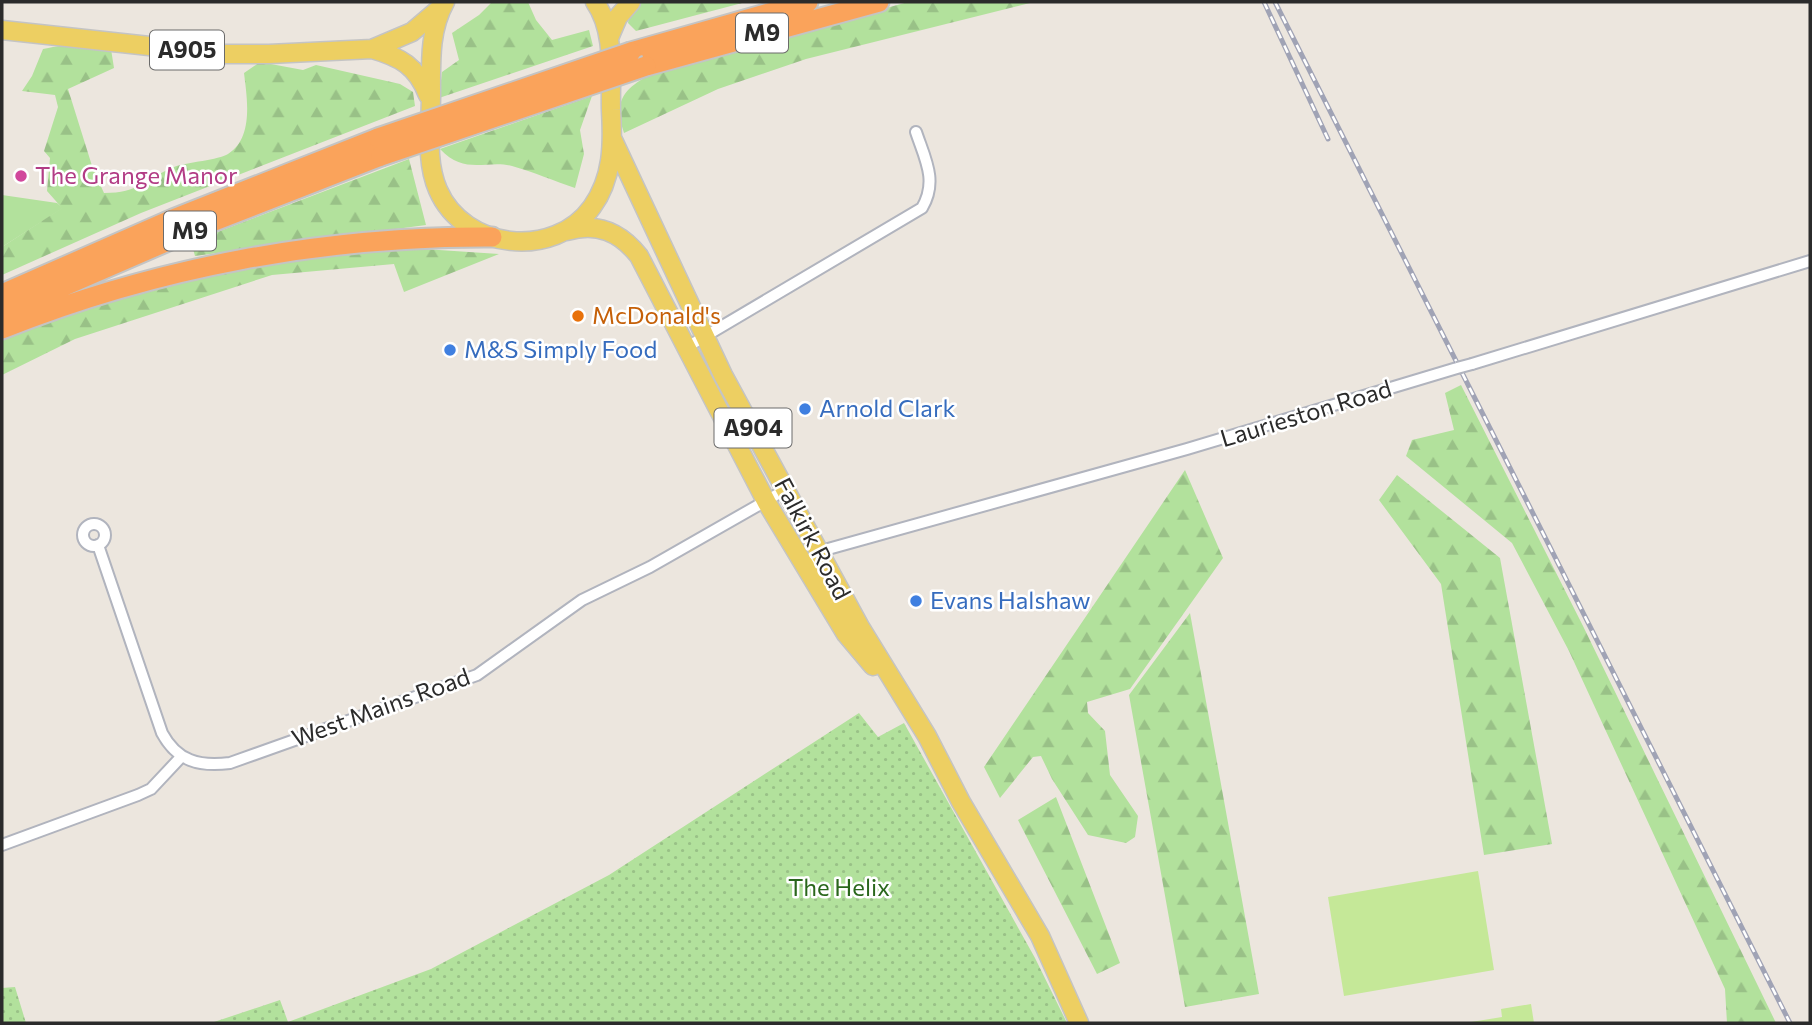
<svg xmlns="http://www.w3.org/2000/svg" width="1812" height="1025" viewBox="0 0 1812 1025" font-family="Commissioner,sans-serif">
  <defs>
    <pattern id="forest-firs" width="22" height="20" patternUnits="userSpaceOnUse" patternTransform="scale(1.75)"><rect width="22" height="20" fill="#b2e19c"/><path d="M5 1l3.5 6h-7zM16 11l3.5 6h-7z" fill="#99c187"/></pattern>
    <pattern id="park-dots" width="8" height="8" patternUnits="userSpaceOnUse" patternTransform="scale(1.75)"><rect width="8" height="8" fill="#b2e19c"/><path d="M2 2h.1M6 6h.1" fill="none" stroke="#99c187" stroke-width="1.8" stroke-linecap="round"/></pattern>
  </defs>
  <rect width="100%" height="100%" fill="#ece6de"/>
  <path fill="#b2e19c" d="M 2,195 L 57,203 L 63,208 L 2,247 Z"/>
  <path fill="url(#forest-firs)" d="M 492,2 L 528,2 L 536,20 L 552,40 L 589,30 L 593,46 L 439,98 L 442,72 L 459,60 L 452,33 L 479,15 Z
    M 637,2 L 746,2 L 636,31 L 628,23 L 631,6 Z
    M 908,2 L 1034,2 L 806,59 L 718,89 L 624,133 C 612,97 627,87 655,72 Z
    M 59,46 L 111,49 L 114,68 L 68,89 L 93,169 L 104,193 C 139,193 145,179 174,167 C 187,162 219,160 228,154 C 254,138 247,98 244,73 L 260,62 L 303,70 L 316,65 L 400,84 L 413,92 L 415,106 L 141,213 L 2,275 L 2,247 L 62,208 L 47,191 L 50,158 L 44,151 L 58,107 L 55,95 L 22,91 L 32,76 L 43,49 Z
    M 592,96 L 580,130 L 584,154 L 575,188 C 554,181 534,172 512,166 C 488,159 465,176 440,149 Z
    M 409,159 L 426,225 L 195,256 L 191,242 Z
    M 394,247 L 499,254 L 404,292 L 394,264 L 272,275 L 75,339 L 2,375 L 2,339 C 81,305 170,275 256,262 C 302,255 348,252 394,247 Z
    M 1461,385 L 1583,626 L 1776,1023 L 1727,1023 L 1725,989 L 1569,651 L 1512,543 L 1406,456 L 1412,440 L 1454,430 L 1445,393 Z
    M 1185,470 L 1223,558 L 1130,689 L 1087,702 L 1088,713 L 1105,731 L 1110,775 L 1138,816 L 1135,837 L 1126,843 L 1088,835 L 1052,779 L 1041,756 L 1033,757 L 1000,798 L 984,767 Z
    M 1397,475 L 1500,558 L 1552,844 L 1484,855 L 1441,584 L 1379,500 Z
    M 1190,613 L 1259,994 L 1185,1007 L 1129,695 Z
    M 1056,797 L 1120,963 L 1097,974 L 1018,820 Z"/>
  <path fill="url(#park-dots)" d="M 859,713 L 878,737 L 904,723 L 1035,958 L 1067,1023 L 211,1023 L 280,1000 L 288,1022 L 431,969 L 609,875 Z
    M 15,987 L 26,1023 L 2,1023 L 2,988 Z"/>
  <path fill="#c5e898" d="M 1478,871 L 1494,970 L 1344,996 L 1328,897 Z
    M 1531,1004 L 1534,1023 L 1465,1023 L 1502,1017 L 1501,1009 Z"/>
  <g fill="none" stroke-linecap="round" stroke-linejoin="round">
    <g stroke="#b1b4be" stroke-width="14">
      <path id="street" d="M 687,347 L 922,208 C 938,181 925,159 916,132
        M 1472,364 L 1810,261
        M83 535a11 11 0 1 1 22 0a11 11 0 1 1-22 0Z
        M 98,545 L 162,733 C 177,761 199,767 230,763 L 477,675 L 582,600 L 650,567 L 785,490
        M 804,565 L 828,549 L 1187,449 L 1457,368
        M 2,845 L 138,795 L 151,789 L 181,757"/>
    </g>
    <g stroke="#c4c4c4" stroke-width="21">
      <path id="primary" d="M 445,2 C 429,31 431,63 431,95 C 431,127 425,160 438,190 C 464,250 554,260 592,207 C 613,178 613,144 611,110 C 610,75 616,32 595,2
        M 2,30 L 223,54 L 269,54 L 372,49 L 412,32 L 439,9
        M 609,38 L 618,17 L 631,2
        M 372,49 C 400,57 417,66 428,95
        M 612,138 L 723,375 L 860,627 L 927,736 L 961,802 L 1040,936 L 1079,1023
        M 567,231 C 597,222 620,232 639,256 L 767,503 L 846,634 L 873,666"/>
    </g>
    <g stroke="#c4c4c4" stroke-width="23">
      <path id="highway" d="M 631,52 L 808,2
        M 646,66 L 879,2
        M 2,294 L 173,219 L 378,138
        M 2,313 L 212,222 L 381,156
        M 2,329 C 157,267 325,236 492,237"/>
    </g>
    <use href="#street" stroke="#fff" stroke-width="10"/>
    <use href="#primary" stroke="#edcf62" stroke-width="18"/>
    <use href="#highway" stroke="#faa35b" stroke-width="19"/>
    <g stroke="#a0a3b5" stroke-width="5">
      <path id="rail" d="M 1264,2 L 1328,139
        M 1275,2 L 1790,1023"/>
    </g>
    <use href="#rail" stroke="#fff" stroke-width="2.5" stroke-dasharray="8" stroke-linecap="butt"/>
    <g stroke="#b1b4be" stroke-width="14" stroke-linecap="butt">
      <path id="street-bridge" d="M 1457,368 L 1472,364"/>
    </g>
    <g stroke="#c4c4c4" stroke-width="23" stroke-linecap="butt">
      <path id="highway-bridge" d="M 378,138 L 631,52
        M 381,156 L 646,66"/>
    </g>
    <use href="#street-bridge" stroke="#fff" stroke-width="10"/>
    <use href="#highway-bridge" stroke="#faa35b" stroke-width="19"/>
  </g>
  <circle fill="#d1479c" stroke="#fff" stroke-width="2.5" cx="21" cy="176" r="7"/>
  <circle fill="#e8710a" stroke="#fff" stroke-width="2.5" cx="578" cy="316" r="7"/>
  <g fill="#3f7fe0" stroke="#fff" stroke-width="2.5">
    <circle cx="450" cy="350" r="7"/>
    <circle cx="805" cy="409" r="7"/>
    <circle cx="916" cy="601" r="7"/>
  </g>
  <g text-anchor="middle" stroke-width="5" stroke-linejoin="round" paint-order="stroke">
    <g fill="#fff" stroke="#6b6b6b" stroke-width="2">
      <rect x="736" y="13.5" width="52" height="39" rx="5"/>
      <rect x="150" y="30.5" width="74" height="39" rx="5"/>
      <rect x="164" y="211.5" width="52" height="39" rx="5"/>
      <rect x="714.5" y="408.5" width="77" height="39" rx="5"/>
    </g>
    <g font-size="23" font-weight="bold" fill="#2b2b2b">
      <text x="762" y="41">M9</text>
      <text x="187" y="58">A905</text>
      <text x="190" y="239">M9</text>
      <text x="753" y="436">A904</text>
    </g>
    <g font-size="24" fill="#b23c85" stroke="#fff" text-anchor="start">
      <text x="35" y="184">The Grange Manor</text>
    </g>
    <g font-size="24" fill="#c56008" stroke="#fff" text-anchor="start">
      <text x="592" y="324">McDonald's</text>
    </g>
    <g font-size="24" fill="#366cbe" stroke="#fff" text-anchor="start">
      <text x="464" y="358">M&amp;S Simply Food</text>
      <text x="819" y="417">Arnold Clark</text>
      <text x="930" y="609">Evans Halshaw</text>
    </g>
    <g font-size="24" fill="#2b2b2b" stroke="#fff">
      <text transform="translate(1306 414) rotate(-17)" y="8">Laurieston Road</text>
      <text transform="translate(812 539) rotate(62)" y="8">Falkirk Road</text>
      <text transform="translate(381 708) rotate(-20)" y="8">West Mains Road</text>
    </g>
    <g font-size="24" fill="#2a671c" stroke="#fff">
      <text x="839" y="896">The Helix</text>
    </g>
  </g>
  <rect width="1812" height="1025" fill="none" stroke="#2b2b2b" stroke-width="7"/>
</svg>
